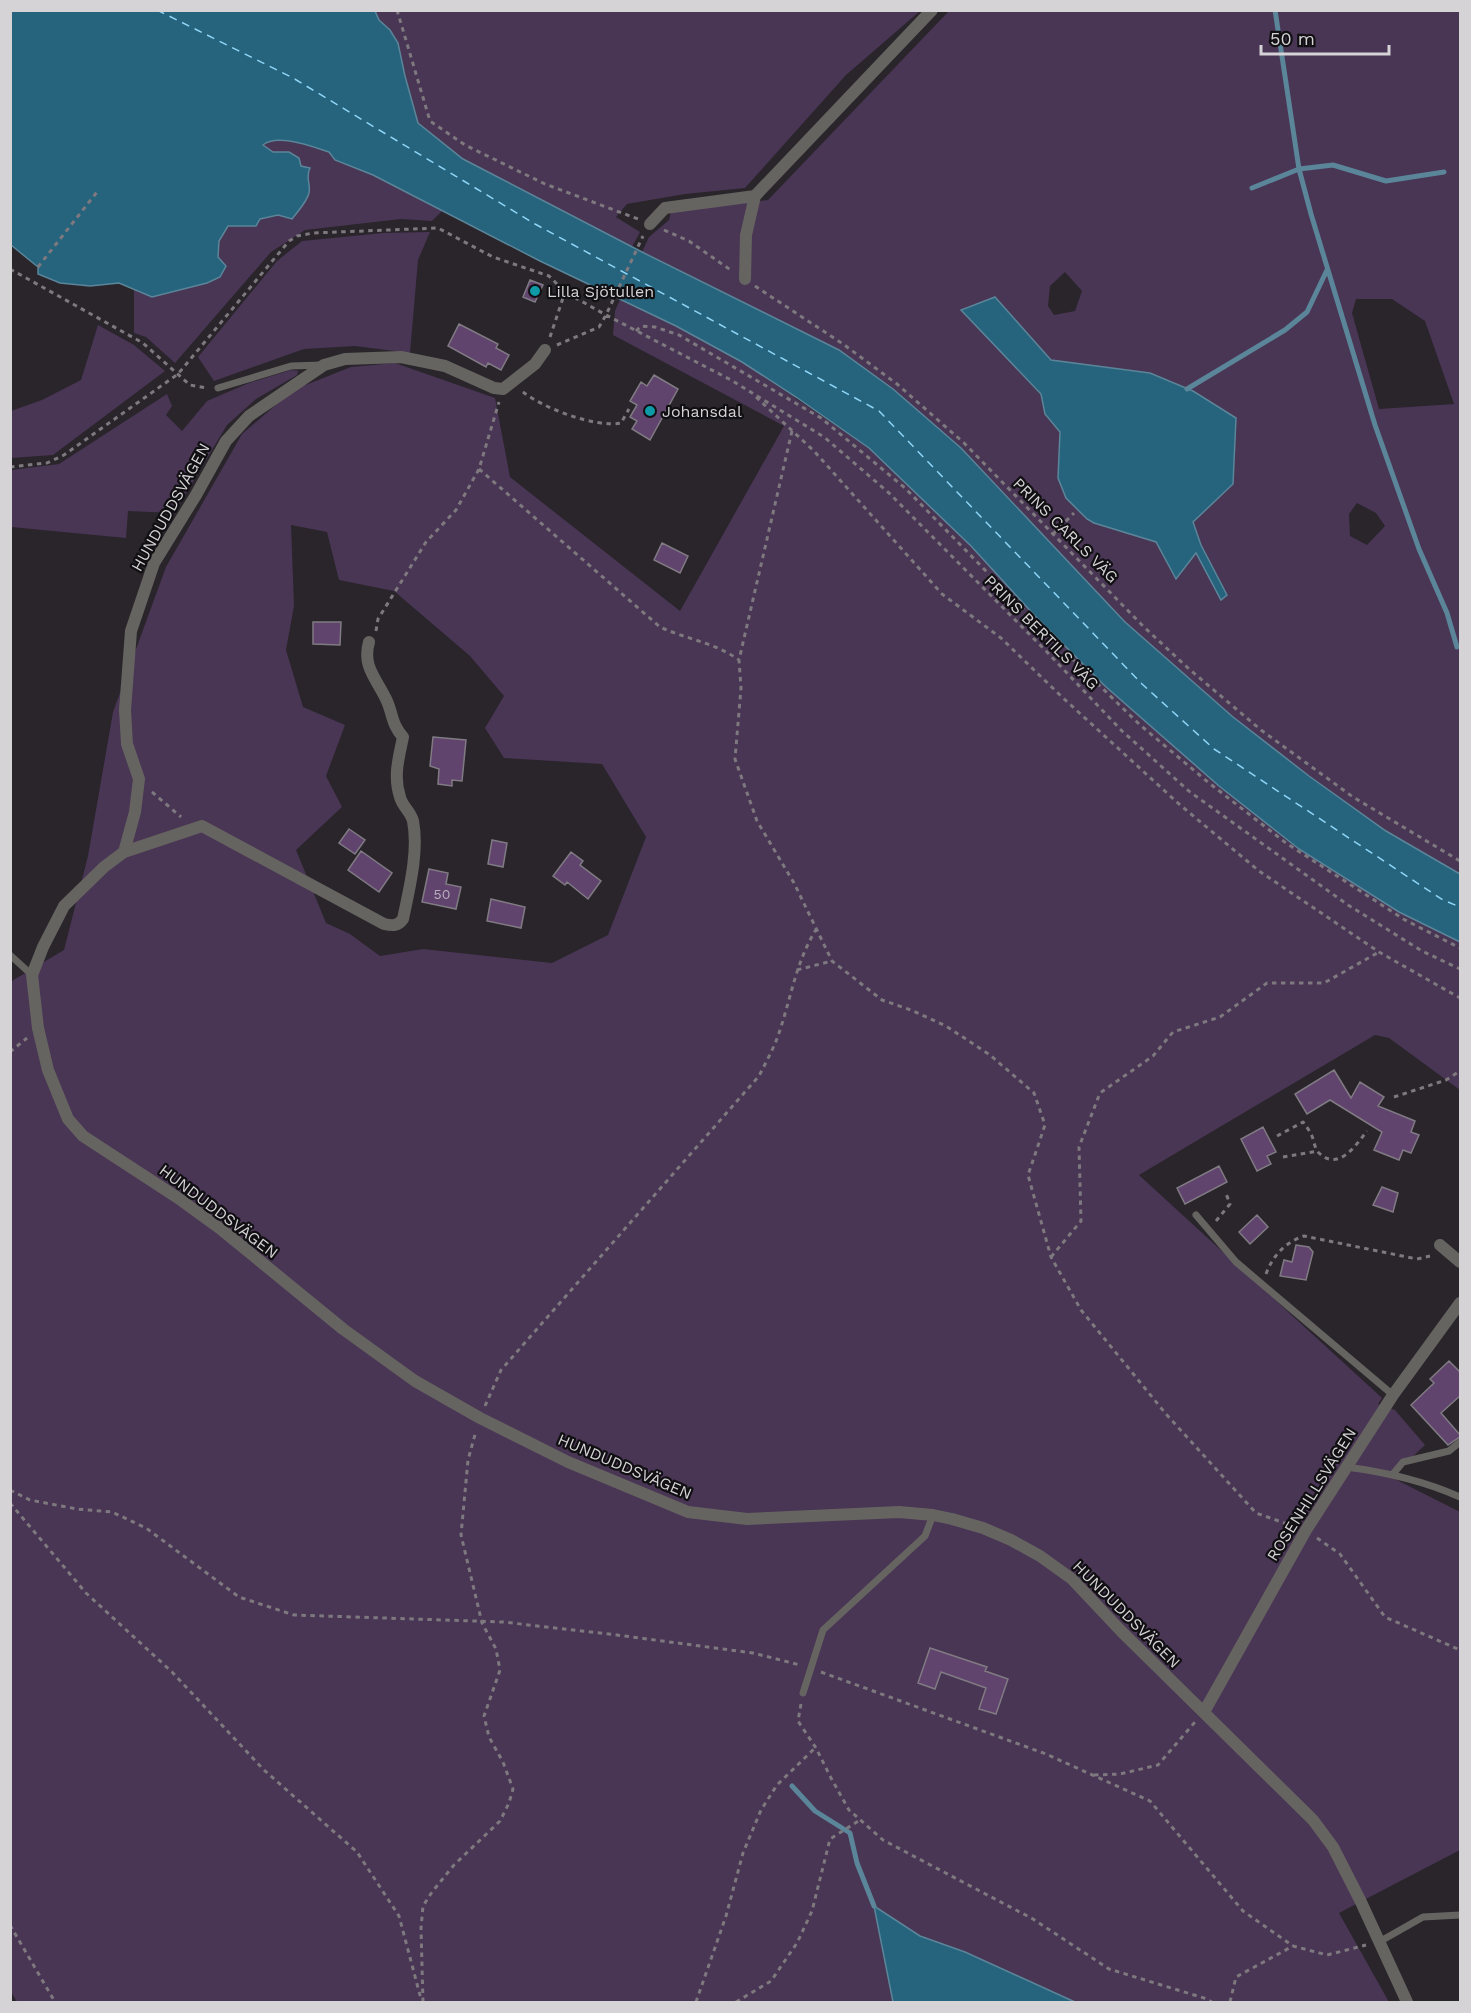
<svg xmlns="http://www.w3.org/2000/svg" width="1471" height="2013" viewBox="0 0 1471 2013" font-family="'Work Sans',sans-serif">
  <rect width="100%" height="100%" fill="#29252b"/>
  <path fill="#493554" fill-rule="evenodd" d="M 375,11 L 920,11 L 846,75 L 745,188 L 685,194 L 627,204 L 616,217 L 640,232 L 632,247 L 463,159 L 418,123 L 405,76 L 398,43 L 390,30 L 379,20 Z
    M 949,11 L 1460,11 L 1460,874 L 1386,831 L 1309,776 L 1233,717 L 1125,622 L 961,448 L 893,389 L 839,350 L 642,252 L 649,237 L 669,220 L 671,212 L 768,200 ZM 1065,272 L 1082,291 L 1075,311 L 1054,315 L 1048,306 L 1050,286 ZM 1356,299 L 1392,299 L 1425,321 L 1454,404 L 1379,409 L 1352,313 ZM 1357,503 L 1376,513 L 1385,526 L 1367,545 L 1350,536 L 1349,514 Z
    M 275,140 L 294,142 L 329,152 L 335,160 L 373,175 L 442,211 L 432,221 L 401,219 L 305,230 L 271,252 L 175,363 L 146,337 L 134,333 L 134,289 L 152,297 L 207,283 L 218,258 L 219,241 L 228,226 L 256,226 L 260,219 L 278,215 L 309,190 L 306,175 L 290,152 L 273,152 L 263,146 L 268,141 Z
    M 430,232 L 418,260 L 410,353 L 355,346 L 304,349 L 214,381 L 198,357 L 277,261 L 302,241 L 383,233 Z
    M 620,300 L 676,326 L 742,362 L 869,448 L 971,546 L 1035,616 L 1105,686 L 1219,786 L 1299,849 L 1399,912 L 1460,942 L 1460,1090 L 1389,1038 L 1375,1035 L 1139,1175 L 1382,1398 L 1378,1404 L 1395,1410 L 1425,1445 L 1391,1477 L 1460,1512 L 1460,1850 L 1339,1913 L 1389,2002 L 17,2002 L 10,1990 L 10,982 L 64,950 L 88,856 L 113,712 L 166,567 L 242,434 L 293,390 L 351,367 L 395,363 L 495,398 L 510,477 L 680,611 L 784,426 L 613,335 L 615,311 ZM 291,525 L 327,532 L 339,580 L 394,591 L 470,656 L 504,696 L 485,728 L 504,758 L 602,764 L 646,837 L 608,935 L 552,963 L 423,949 L 380,956 L 350,934 L 326,923 L 296,850 L 342,807 L 326,776 L 345,725 L 303,707 L 286,650 L 294,606 Z
    M 98,325 L 134,345 L 165,371 L 53,455 L 11,458 L 11,411 L 42,400 L 81,380 Z
    M 291,370 L 298,371 L 297,375 L 256,399 L 227,425 L 174,513 L 128,511 L 126,538 L 11,527 L 11,470 L 59,464 L 167,394 L 172,406 L 166,415 L 182,431 L 207,401 L 249,383 Z"/>
  <path fill="#26647e" stroke="#5b8599" stroke-width="1.5" d="M 10,11 L 375,11 L 379,20 L 390,30 L 398,43 L 405,76 L 418,123 L 463,159 L 642,252 L 839,350 L 893,389 L 961,448 L 1125,622 L 1233,717 L 1309,776 L 1386,831 L 1460,874 L 1460,942 L 1399,912 L 1299,849 L 1219,786 L 1105,686 L 1035,616 L 971,546 L 869,448 L 796,397 L 742,362 L 676,326 L 540,261 L 373,175 L 335,160 L 329,152 C 313,147 277,133 263,145 L 273,152 L 289,152 L 299,158 L 301,166 L 310,168 C 305,178 311,183 309,193 C 307,202 297,212 292,219 L 278,215 L 260,219 L 256,226 L 228,226 L 219,241 L 218,257 L 226,266 L 220,277 L 207,283 L 152,297 L 119,283 L 90,286 L 60,283 L 38,274 L 38,267 L 11,245 Z
    M 995,297 L 1051,360 L 1150,373 L 1193,391 L 1236,418 L 1233,484 L 1193,522 L 1201,545 L 1227,595 L 1221,600 L 1196,553 L 1176,579 L 1156,542 L 1094,523 L 1087,519 L 1066,498 L 1058,478 L 1060,432 L 1045,414 L 1041,394 L 961,310 Z
    M 874,1906 L 920,1936 L 965,1952 L 1075,2002 L 893,2002 Z"/>
  <g fill="none" stroke-linecap="round" stroke-linejoin="round">
    <path stroke="#5b8599" stroke-width="5" d="M 1275,10 L 1299,169 L 1311,214 L 1375,425 L 1419,549 L 1447,613 L 1457,647
      M 1252,188 L 1299,169 L 1333,165 L 1386,181 L 1444,172
      M 1187,389 L 1285,330 L 1307,312 L 1327,270
      M 792,1786 L 815,1811 L 850,1833 L 857,1863 L 874,1906"/>
    <path stroke="#8fd5f6" stroke-width="1.5" stroke-dasharray="8 6" stroke-linecap="butt" d="M 157,10 L 293,78 L 535,224 L 879,411 L 1142,684 L 1214,749 L 1443,900 L 1460,907"/>
  </g>
  <path fill="#60446e" stroke="#807b83" stroke-width="1.5" d="M 530,280 L 543,285 L 535,302 L 523,297 Z
    M 459,324 L 498,344 L 496,348 L 509,355 L 501,370 L 488,363 L 486,367 L 448,346 Z
    M 654,375 L 678,389 L 650,440 L 632,429 L 637,421 L 630,417 L 637,405 L 630,401 L 641,382 L 647,386 Z
    M 662,543 L 688,556 L 680,573 L 654,560 Z
    M 313,622 L 341,622 L 340,645 L 313,644 Z
    M 433,737 L 466,740 L 462,781 L 452,780 L 452,786 L 438,784 L 439,769 L 430,766 Z
    M 349,829 L 365,840 L 355,854 L 339,843 Z
    M 492,840 L 507,843 L 503,867 L 488,864 Z
    M 361,851 L 392,873 L 379,892 L 348,870 Z
    M 571,852 L 583,861 L 580,865 L 601,881 L 588,899 L 567,882 L 565,885 L 553,876 Z
    M 429,869 L 448,873 L 446,884 L 461,887 L 456,909 L 422,902 Z
    M 491,899 L 525,907 L 521,928 L 487,921 Z
    M 1334,1070 L 1351,1098 L 1360,1082 L 1384,1097 L 1378,1106 L 1415,1121 L 1411,1132 L 1419,1135 L 1411,1153 L 1403,1150 L 1399,1160 L 1374,1150 L 1382,1132 L 1330,1100 L 1307,1114 L 1295,1094 Z
    M 1263,1127 L 1276,1152 L 1267,1156 L 1271,1164 L 1257,1171 L 1241,1139 Z
    M 1219,1166 L 1227,1182 L 1185,1204 L 1177,1188 Z
    M 1382,1187 L 1398,1193 L 1393,1212 L 1373,1205 Z
    M 1257,1215 L 1268,1227 L 1250,1244 L 1239,1232 Z
    M 1296,1245 L 1309,1247 L 1313,1252 L 1306,1280 L 1280,1276 L 1284,1260 L 1292,1262 Z
    M 1449,1361 L 1461,1373 L 1461,1395 L 1441,1413 L 1461,1436 L 1448,1445 L 1411,1405 L 1434,1383 L 1430,1379 Z
    M 930,1648 L 987,1667 L 985,1671 L 1008,1679 L 996,1714 L 979,1709 L 986,1688 L 941,1672 L 935,1689 L 918,1683 Z"/>
  <g fill="none" stroke-linecap="round" stroke-linejoin="round">
    <path stroke="#7d797e" stroke-width="3" stroke-dasharray="4.5 4.5" stroke-linecap="butt" d="M 397,10 L 430,121 L 465,145 L 545,184 L 638,219
      M 664,230 L 689,241 L 732,271
      M 38,267 L 97,192
      M 10,269 L 143,343 L 190,385 L 207,388
      M 755,286 L 843,344 L 897,384 L 964,443 L 1144,627 L 1189,669 L 1261,730 L 1353,797 L 1460,861
      M 636,331 L 641,326 L 655,327 L 679,335 L 821,418 L 905,488 L 1062,649 L 1139,724 L 1209,783 L 1286,843 L 1405,920 L 1460,948
      M 550,337 L 565,292
      M 557,345 L 599,327 L 606,315 L 643,236
      M 523,392 C 543,408 595,428 621,423 L 629,409
      M 756,397 L 814,451 L 942,594 L 1001,638 L 1062,697 L 1179,804 L 1259,871 L 1379,952 L 1460,998
      M 792,431 L 739,660 L 741,688 L 735,759 L 757,821 L 794,883 L 832,961 L 882,1000 L 911,1010 L 946,1026 L 990,1055 L 1034,1093 L 1045,1125 L 1028,1175 L 1051,1257 L 1081,1310 L 1166,1414 L 1256,1513 L 1293,1526
      M 10,467 L 47,463 L 64,455 L 178,374 L 289,241 L 297,236 L 313,233 L 438,228 L 493,257 L 549,276 L 565,292 L 606,315 L 731,380 L 824,437 L 889,493 L 1046,651 L 1122,731 L 1190,792 L 1348,905 L 1422,951 L 1460,969
      M 479,469 L 660,627 C 686,639 716,643 739,660
      M 1053,534 L 1074,513
      M 376,631 L 378,619 L 426,542 L 456,510 L 479,469 L 499,402
      M 152,792 L 181,817
      M 797,970 L 832,961
      M 10,1052 L 27,1038
      M 1394,1097 L 1446,1080 L 1460,1071
      M 1277,1136 L 1303,1122 C 1306,1126 1309,1130 1311,1134 C 1314,1139 1314,1147 1318,1152 C 1338,1173 1356,1145 1367,1131
      M 1283,1157 L 1318,1151
      M 1216,1221 L 1230,1204 L 1225,1191
      M 1051,1257 L 1081,1221 L 1079,1147 L 1100,1093 L 1153,1056 L 1173,1032 L 1220,1017 L 1267,983 L 1324,983 L 1379,952
      M 1266,1274 C 1273,1255 1286,1242 1304,1236 L 1417,1259 L 1430,1256
      M 485,1406 L 501,1370 L 759,1076 C 766,1062 774,1048 779,1033 C 791,998 796,961 817,928
      M 10,1490 L 30,1500 L 77,1509 L 112,1512 L 146,1528 L 239,1597 L 294,1615 L 503,1622 L 617,1635 L 753,1653 L 800,1665
      M 10,1503 L 86,1593 L 172,1672 L 264,1770 L 357,1852 L 399,1916 L 421,1999
      M 1317,1538 L 1340,1554 L 1385,1617 L 1460,1650
      M 821,1672 L 1046,1754 L 1150,1801 L 1243,1911 L 1293,1946
      M 801,1704 L 798,1721 L 816,1748 L 831,1778 L 849,1810 L 883,1840 L 1033,1919 L 1109,1969 L 1204,1998 L 1212,2002
      M 1094,1775 L 1120,1774 L 1158,1765 L 1195,1722
      M 10,1925 L 55,2002
      M 423,2002 L 421,1928 L 423,1906 L 432,1892 L 454,1865 L 500,1821 L 509,1803 L 513,1789 L 503,1762 L 489,1737 L 484,1716 L 500,1670 L 496,1649 L 482,1623 L 461,1535 L 468,1460 L 476,1431
      M 696,2002 L 726,1916 L 743,1853 L 761,1810 L 777,1785 L 815,1748
      M 736,2002 L 771,1981 L 797,1943 L 812,1911 L 830,1839 L 860,1820
      M 1230,2002 L 1236,1977 L 1293,1946 L 1327,1955 L 1366,1945"/>
    <path stroke="#666460" stroke-width="7" d="M 218,388 L 291,366 L 322,365
      M 10,955 L 32,975
      M 1196,1215 L 1236,1262 L 1393,1395
      M 1346,1467 C 1386,1472 1424,1481 1460,1497
      M 1393,1474 L 1403,1462 L 1449,1451 L 1460,1442
      M 803,1693 L 823,1630 L 925,1536 L 933,1515
      M 1379,1942 L 1423,1917 L 1460,1915"/>
    <path stroke="#666460" stroke-width="12" d="M 650,224 L 665,208 L 755,196 L 932,10
      M 745,279 L 746,235 L 755,196
      M 545,350 L 535,364 L 503,389 L 494,388 L 445,366 L 401,357 L 345,359 L 324,365 L 249,416 L 226,441 L 196,495 L 154,563 L 131,631 L 125,710 L 127,744 L 139,779 L 135,812 L 124,852 L 104,867 L 64,906 L 43,947 L 32,975 L 38,1028 L 48,1070 L 68,1119 L 83,1136 L 178,1198 L 222,1230 L 343,1329 L 415,1381 L 480,1418 L 568,1462 L 688,1512 L 747,1519 L 899,1512 L 933,1515 L 952,1519 L 983,1528 L 1011,1540 L 1040,1556 L 1072,1579 L 1121,1631 L 1313,1820 L 1333,1847 L 1361,1902 L 1407,2002
      M 124,852 L 202,826 L 384,924 C 393,926 398,926 403,919 C 409,890 419,851 413,821 C 411,812 402,806 400,797 C 393,776 399,757 403,737 C 391,724 393,713 386,699 C 376,678 362,666 369,642
      M 1440,1245 L 1460,1262
      M 1204,1712 L 1306,1530 L 1393,1395 L 1460,1303"/>
  </g>
  <g fill="#0f9aa8" stroke="#100f12" stroke-width="2">
    <circle cx="535" cy="291" r="6"/>
    <circle cx="650" cy="411" r="6"/>
  </g>
  <g text-anchor="middle" stroke-width="4.5" stroke-linejoin="round" paint-order="stroke">
    <g font-size="14" fill="#b8afbd">
      <text x="442" y="899">50</text>
    </g>
    <g font-size="16" fill="#d6d3d7" stroke="#100f12" text-anchor="start">
      <text x="547" y="297">Lilla Sjötullen</text>
      <text x="662" y="417">Johansdal</text>
    </g>
    <g font-size="16" fill="#d6d3d7" stroke="#100f12">
      <text transform="translate(170 507) rotate(-61)" y="6">HUNDUDDSVÄGEN</text>
      <text transform="translate(1066 530) rotate(45)" y="6">PRINS CARLS VÄG</text>
      <text transform="translate(1042 632) rotate(45)" y="6">PRINS BERTILS VÄG</text>
      <text transform="translate(219 1211) rotate(37)" y="6">HUNDUDDSVÄGEN</text>
      <text transform="translate(625 1466) rotate(23)" y="6">HUNDUDDSVÄGEN</text>
      <text transform="translate(1311 1494) rotate(-58)" y="6">ROSENHILLSVÄGEN</text>
      <text transform="translate(1127 1614) rotate(45)" y="6">HUNDUDDSVÄGEN</text>
    </g>
  </g>
  <rect width="1471" height="2013" fill="none" stroke="#d6d3d7" stroke-width="24"/>
  <path d="M1261 45v9h128v-9" fill="none" stroke="#d6d3d7" stroke-width="3"/>
  <text x="1270" y="45" font-size="18" fill="#d6d3d7" stroke="#100f12" stroke-width="4.5" paint-order="stroke">50 m</text>
</svg>
